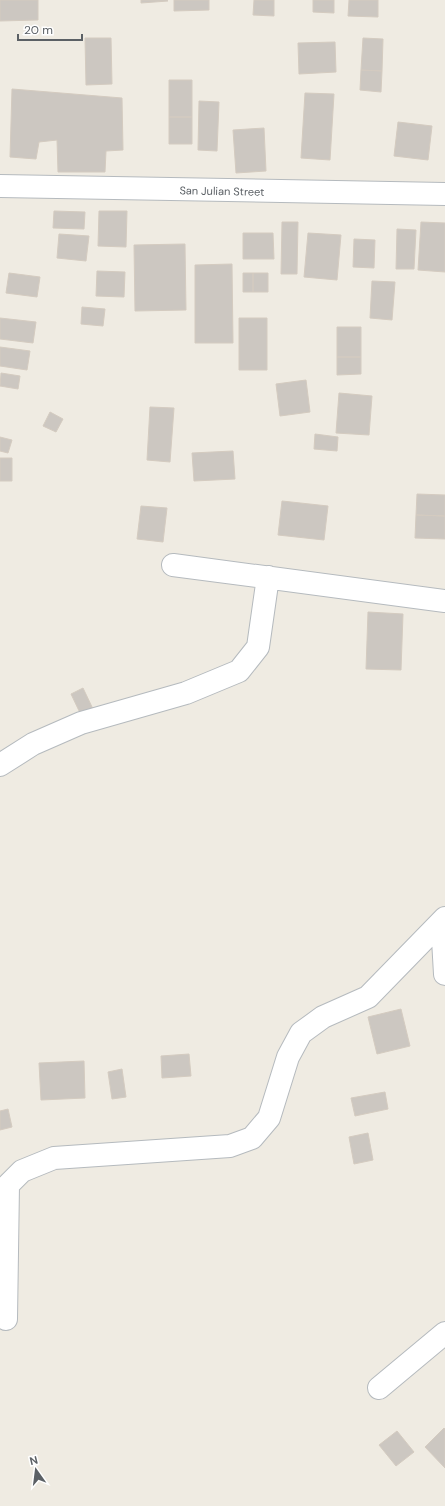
<svg xmlns="http://www.w3.org/2000/svg" width="445" height="1506" viewBox="0 0 445 1506" font-family="'DM Sans',sans-serif">
  <rect width="100%" height="100%" fill="#efebe2"/>
  <path fill="#ccc7c1" stroke="#d4cbc0" d="M 0,0 L 38,0 L 38,20 L 0,21 Z
    M 141,0 L 167,0 L 168,1 L 141,3 Z
    M 174,0 L 209,0 L 209,10 L 174,11 Z
    M 254,0 L 274,0 L 274,16 L 253,15 Z
    M 313,0 L 334,0 L 334,13 L 313,12 Z
    M 349,0 L 378,0 L 378,17 L 348,16 Z
    M 85,38 L 111,38 L 112,84 L 86,85 Z
    M 363,38 L 383,39 L 382,71 L 361,70 Z
    M 335,42 L 336,72 L 299,74 L 298,43 Z
    M 361,70 L 382,71 L 381,92 L 360,90 Z
    M 169,80 L 192,80 L 192,117 L 169,117 Z
    M 12,89 L 122,98 L 123,150 L 106,151 L 105,172 L 58,172 L 57,140 L 39,142 L 36,159 L 10,157 Z
    M 305,93 L 334,94 L 330,160 L 301,158 Z
    M 199,101 L 219,102 L 217,151 L 198,150 Z
    M 169,117 L 192,117 L 192,144 L 169,144 Z
    M 398,122 L 432,126 L 428,160 L 394,156 Z
    M 264,128 L 266,171 L 236,173 L 233,130 Z
    M 54,211 L 85,212 L 84,229 L 53,228 Z
    M 99,211 L 127,211 L 126,247 L 98,246 Z
    M 282,222 L 298,222 L 297,274 L 281,274 Z
    M 421,222 L 445,223 L 445,272 L 418,270 Z
    M 397,229 L 416,230 L 414,269 L 396,269 Z
    M 243,233 L 273,233 L 274,259 L 243,259 Z
    M 308,233 L 341,235 L 337,280 L 304,277 Z
    M 59,234 L 89,236 L 86,261 L 57,258 Z
    M 354,239 L 375,240 L 374,268 L 353,267 Z
    M 185,244 L 186,310 L 135,311 L 134,245 Z
    M 232,264 L 233,343 L 195,343 L 195,265 Z
    M 97,271 L 125,272 L 124,297 L 96,296 Z
    M 9,273 L 40,277 L 37,297 L 6,293 Z
    M 243,273 L 253,273 L 253,292 L 243,292 Z
    M 253,273 L 268,273 L 268,292 L 253,292 Z
    M 372,281 L 395,282 L 392,320 L 370,318 Z
    M 82,307 L 105,309 L 103,326 L 81,324 Z
    M 0,318 L 36,322 L 33,343 L 0,339 Z
    M 239,318 L 267,318 L 267,370 L 239,370 Z
    M 337,327 L 361,327 L 361,357 L 337,357 Z
    M 0,347 L 30,351 L 27,370 L 0,366 Z
    M 337,357 L 361,357 L 361,374 L 337,375 Z
    M 1,373 L 20,376 L 18,389 L 0,386 Z
    M 306,380 L 310,412 L 280,416 L 276,384 Z
    M 339,393 L 372,396 L 369,435 L 336,433 Z
    M 150,407 L 174,408 L 170,462 L 147,460 Z
    M 50,412 L 63,419 L 56,432 L 43,426 Z
    M 315,434 L 338,437 L 337,451 L 314,449 Z
    M 0,437 L 12,440 L 8,453 L 0,451 Z
    M 233,451 L 235,479 L 194,481 L 192,453 Z
    M 0,458 L 12,458 L 12,481 L 0,481 Z
    M 417,494 L 445,495 L 445,516 L 416,515 Z
    M 282,501 L 328,506 L 324,540 L 278,535 Z
    M 141,506 L 167,508 L 163,542 L 137,539 Z
    M 416,515 L 445,516 L 445,539 L 415,538 Z
    M 368,612 L 403,614 L 401,670 L 366,669 Z
    M 83,688 L 93,709 L 81,715 L 71,694 Z
    M 401,1009 L 410,1046 L 377,1054 L 368,1017 Z
    M 189,1054 L 191,1076 L 162,1078 L 161,1056 Z
    M 84,1061 L 85,1098 L 41,1100 L 39,1063 Z
    M 122,1069 L 126,1097 L 112,1099 L 108,1072 Z
    M 385,1092 L 388,1109 L 355,1116 L 351,1098 Z
    M 8,1109 L 12,1127 L 0,1130 L 0,1111 Z
    M 368,1133 L 373,1160 L 354,1164 L 349,1137 Z
    M 444,1428 L 445,1429 L 445,1468 L 425,1447 Z
    M 397,1431 L 414,1452 L 396,1466 L 379,1445 Z"/>
  <g fill="none" stroke-linecap="round" stroke-linejoin="round">
    <g stroke="#b5babe" stroke-width="24">
      <path id="minor" d="M 0,186 L 445,194
        M 173,565 L 445,601
        M 0,765 L 33,744 L 81,723 L 186,693 L 239,671 L 258,647 L 268,577
        M 442,922 L 445,974
        M 6,1319 L 8,1185 L 22,1171 L 54,1158 L 230,1146 L 252,1138 L 269,1118 L 288,1057 L 301,1033 L 323,1017 L 368,997 L 445,918
        M 379,1388 L 445,1333"/>
    </g>
    <use href="#minor" stroke="#fff" stroke-width="22"/>
  </g>
  <g text-anchor="middle" stroke-width="4" stroke-linejoin="round" paint-order="stroke">
    <g font-size="11" fill="#5b6065" stroke="#fff">
      <text transform="translate(222 191) rotate(1)" y="4">San Julian Street</text>
    </g>
  </g>
  <g transform="translate(36 1470) rotate(346)" stroke="#ffffff" stroke-width="3" paint-order="stroke">
  <path d="M0-3L7 15L0 10L-7 15Z" fill="#5b6065"/>
  <text y="-6" font-size="11" font-weight="bold" text-anchor="middle" fill="#5b6065">N</text>
  </g>
  <path d="M18 34v6h64v-6" fill="none" stroke="#5b6065" stroke-width="2"/>
  <text x="24" y="34" font-size="12" fill="#5b6065" stroke="#ffffff" stroke-width="3" paint-order="stroke">20 m</text>
</svg>
